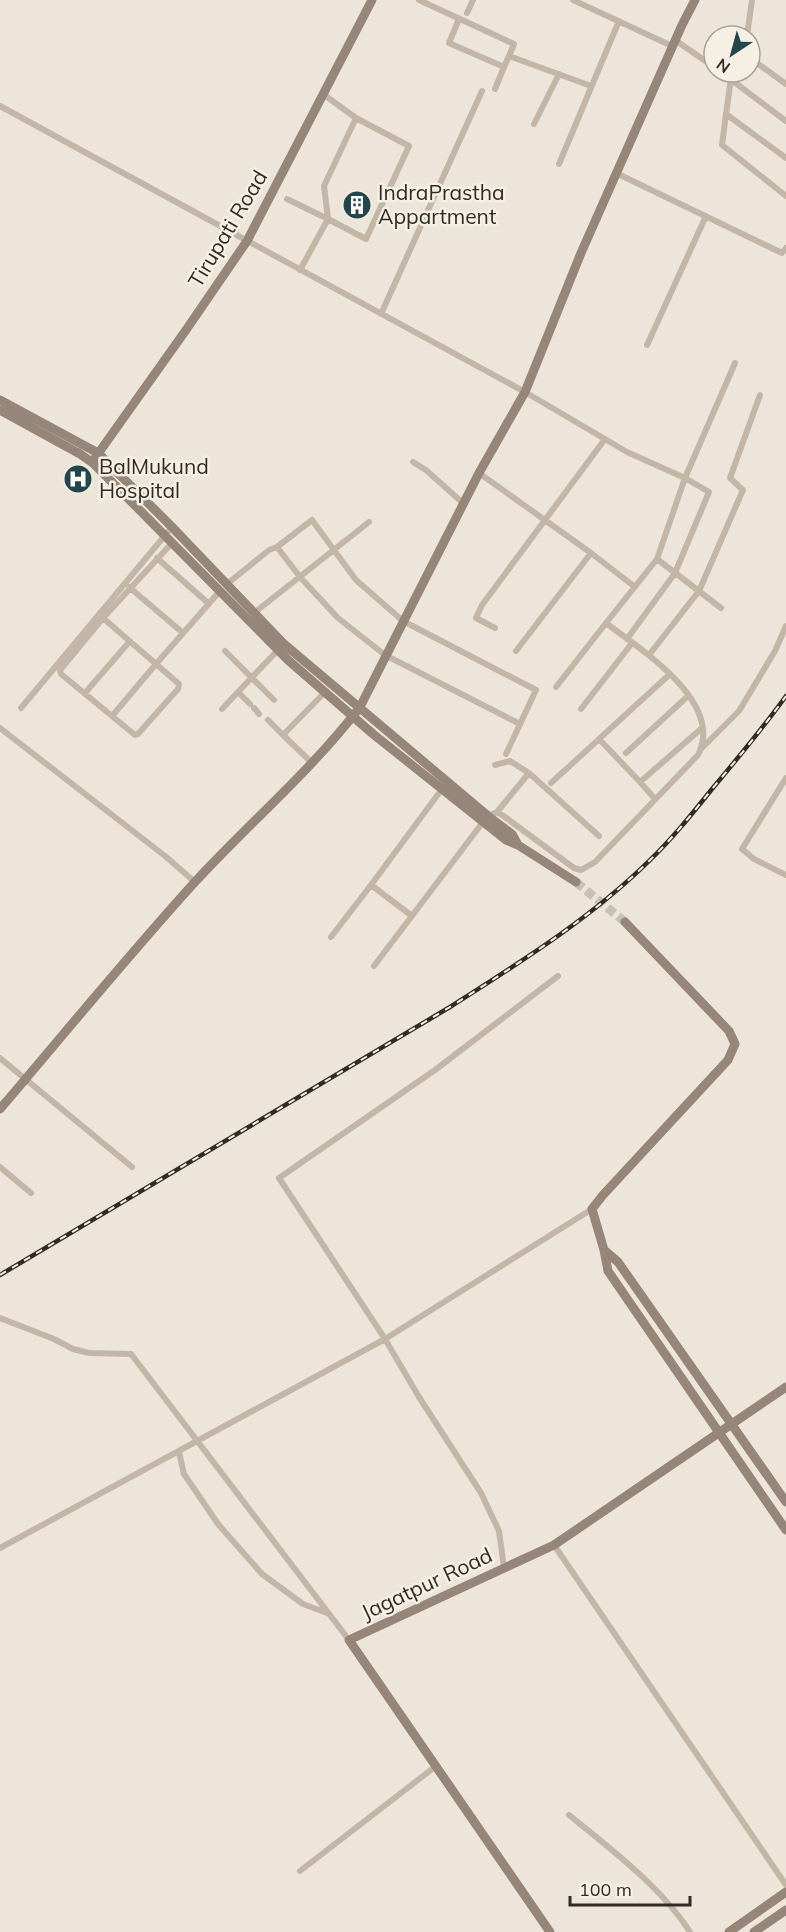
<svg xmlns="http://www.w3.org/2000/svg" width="786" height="1932" viewBox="0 0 786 1932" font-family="Mulish,sans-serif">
  <rect width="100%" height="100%" fill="#ede5d9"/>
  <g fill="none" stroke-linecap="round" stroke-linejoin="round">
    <path stroke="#c7c0b5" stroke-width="9" stroke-dasharray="9 4.5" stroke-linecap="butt" d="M 576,882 L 625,922"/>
    <path stroke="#c3b6a7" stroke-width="6" d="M 419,0 L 514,44 L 509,56
      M 573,0 L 672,46
      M 467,13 L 473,0
      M 459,19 L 449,43 L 504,67 L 509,56 L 591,86
      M 747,36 L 752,0
      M 675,40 L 714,67
      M 750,58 L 786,84
      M 721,72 L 786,121
      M 735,72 L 731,79 L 726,114 L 786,158
      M 495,89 L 504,67
      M 323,94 L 356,118
      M 0,106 L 525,392 L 627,452 L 685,478 L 657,559 L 606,623 C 641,650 725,702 698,755 L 595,862 L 581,870 L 574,868 L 505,817 L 497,812 L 488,816
      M 726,114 L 722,145 L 786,196
      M 534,124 L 559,74
      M 559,164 L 619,21
      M 616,173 L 782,253 L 786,248
      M 287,199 L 328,219
      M 300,270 L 328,219 L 366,239 L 409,146 L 356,118 L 324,186 L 328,219
      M 381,314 L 482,91
      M 647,345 L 706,216
      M 413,462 L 426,470 L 464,504
      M 479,473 L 591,553 L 516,651
      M 172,543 L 103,618 L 156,664 L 220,591
      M 277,547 L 300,577 L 338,618 L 385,655 L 520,724
      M 591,553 L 635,587
      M 157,558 L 208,603
      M 657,559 L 721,608
      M 227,584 L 269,550 L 277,547 L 312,520 L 356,580 L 403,621 L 536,690 L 506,754
      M 129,587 L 183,633
      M 254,613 L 369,522
      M 103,618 L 60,670 L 61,674 L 135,735 L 138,734 L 178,689 L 179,684 L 156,664 L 112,716
      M 495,628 L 476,618 L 482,605 L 605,439
      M 627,639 L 675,573 L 709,492 L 685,478 L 735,363
      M 225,651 L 274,700
      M 649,655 L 699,591 L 743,490 L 730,478 L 760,395
      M 556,687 L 606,623
      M 85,693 L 130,641
      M 250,704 L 238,692 L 278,650
      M 21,708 L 172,527
      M 254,708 L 259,714
      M 222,709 L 238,692
      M 581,709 L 632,643
      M 268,720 L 283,735
      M 0,728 L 165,856 L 195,882
      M 599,739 L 640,782 L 702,728
      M 702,748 L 739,711 L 775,651 L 786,626
      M 626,753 L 688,696
      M 311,762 L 283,735 L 325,692
      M 495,765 L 510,761 L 529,773
      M 786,778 L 742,849 L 754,859 L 786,875
      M 640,782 L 655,799
      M 551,783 L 670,674
      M 497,812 L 529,773 L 599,836
      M 371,885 L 442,789
      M 331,937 L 371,885 L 412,916
      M 374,966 L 483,822
      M 0,1058 L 132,1167
      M 0,1167 L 31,1193
      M 0,1318 L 54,1339 L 73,1349 L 89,1353 L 131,1354 L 349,1640
      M 179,1452 L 184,1474 L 218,1524 L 262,1574 L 303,1604 L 327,1613
      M 554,1545 L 786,1885
      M 0,1548 L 385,1339 L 592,1209
      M 504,1568 L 499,1531 L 481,1493 L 419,1397 L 385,1339 L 279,1178 L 435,1070 L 558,976
      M 569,1815 C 610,1848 662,1888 690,1932
      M 300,1871 L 436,1766"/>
    <path stroke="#968679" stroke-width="9" d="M 0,400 L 98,453 L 172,527 L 284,644 L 488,816 L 512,834 L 518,845
      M 0,410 L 80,454 L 93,463 L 288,660 L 373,734 L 506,840 L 518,845 L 576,882
      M 95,458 L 186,330 L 247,241 L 372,0
      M 625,922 L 729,1031 L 735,1044 L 728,1060 L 603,1195 L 592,1209 L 604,1250 L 608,1271 L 786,1530
      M 0,1109 C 64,1034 127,957 194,883 C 248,824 311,771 360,707 L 479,473 L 525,392 L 581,253 L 682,25 L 695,0
      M 604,1250 L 618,1262 L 786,1502
      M 550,1932 L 349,1640 L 554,1545 L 786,1387
      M 729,1932 L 786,1892
      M 754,1932 L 786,1910"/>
    <g stroke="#312b26" stroke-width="4.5">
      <path id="rail" d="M 0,1275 L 450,1007 C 519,963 590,919 649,861 C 672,839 692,814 712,789 C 738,758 763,728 786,696"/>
    </g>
    <use href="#rail" stroke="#f6efe4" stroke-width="2" stroke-dasharray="7" stroke-linecap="butt"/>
  </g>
  <defs>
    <g id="building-disc" transform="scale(1.5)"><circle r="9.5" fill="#22464c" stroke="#f6efe4"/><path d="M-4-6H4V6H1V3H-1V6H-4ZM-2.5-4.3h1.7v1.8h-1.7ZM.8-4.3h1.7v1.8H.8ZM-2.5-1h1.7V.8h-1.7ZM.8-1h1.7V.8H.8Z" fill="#fff"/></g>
    <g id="hospital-disc" transform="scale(1.5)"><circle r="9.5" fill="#22464c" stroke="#f6efe4"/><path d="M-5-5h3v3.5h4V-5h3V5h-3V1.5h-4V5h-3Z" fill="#fff"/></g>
  </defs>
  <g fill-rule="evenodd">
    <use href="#building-disc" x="357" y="205"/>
    <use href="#hospital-disc" x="78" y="479"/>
  </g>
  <g text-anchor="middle" stroke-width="5" stroke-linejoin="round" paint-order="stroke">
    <g font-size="21" fill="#312b26" stroke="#f6efe4" text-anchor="start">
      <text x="378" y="200">IndraPrastha<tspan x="378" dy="24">Appartment</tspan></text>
      <text x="99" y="474">BalMukund<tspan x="99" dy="24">Hospital</tspan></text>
    </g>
    <g font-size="21" fill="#312b26" stroke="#f6efe4">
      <text transform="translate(228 229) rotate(-59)" y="7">Tirupati Road</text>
      <text transform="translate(427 1584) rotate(-25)" y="7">Jagatpur Road</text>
    </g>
  </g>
  <g transform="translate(732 54) rotate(216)"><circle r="28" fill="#f6efe4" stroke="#a7a198" stroke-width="1.5"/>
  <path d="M0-4.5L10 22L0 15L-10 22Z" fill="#22464c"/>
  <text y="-9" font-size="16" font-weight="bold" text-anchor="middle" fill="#312b26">N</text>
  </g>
  <path d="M570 1896v9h120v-9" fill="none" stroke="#312b26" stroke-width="3"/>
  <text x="579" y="1896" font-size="18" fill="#312b26" stroke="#f6efe4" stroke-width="4.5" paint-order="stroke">100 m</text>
</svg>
